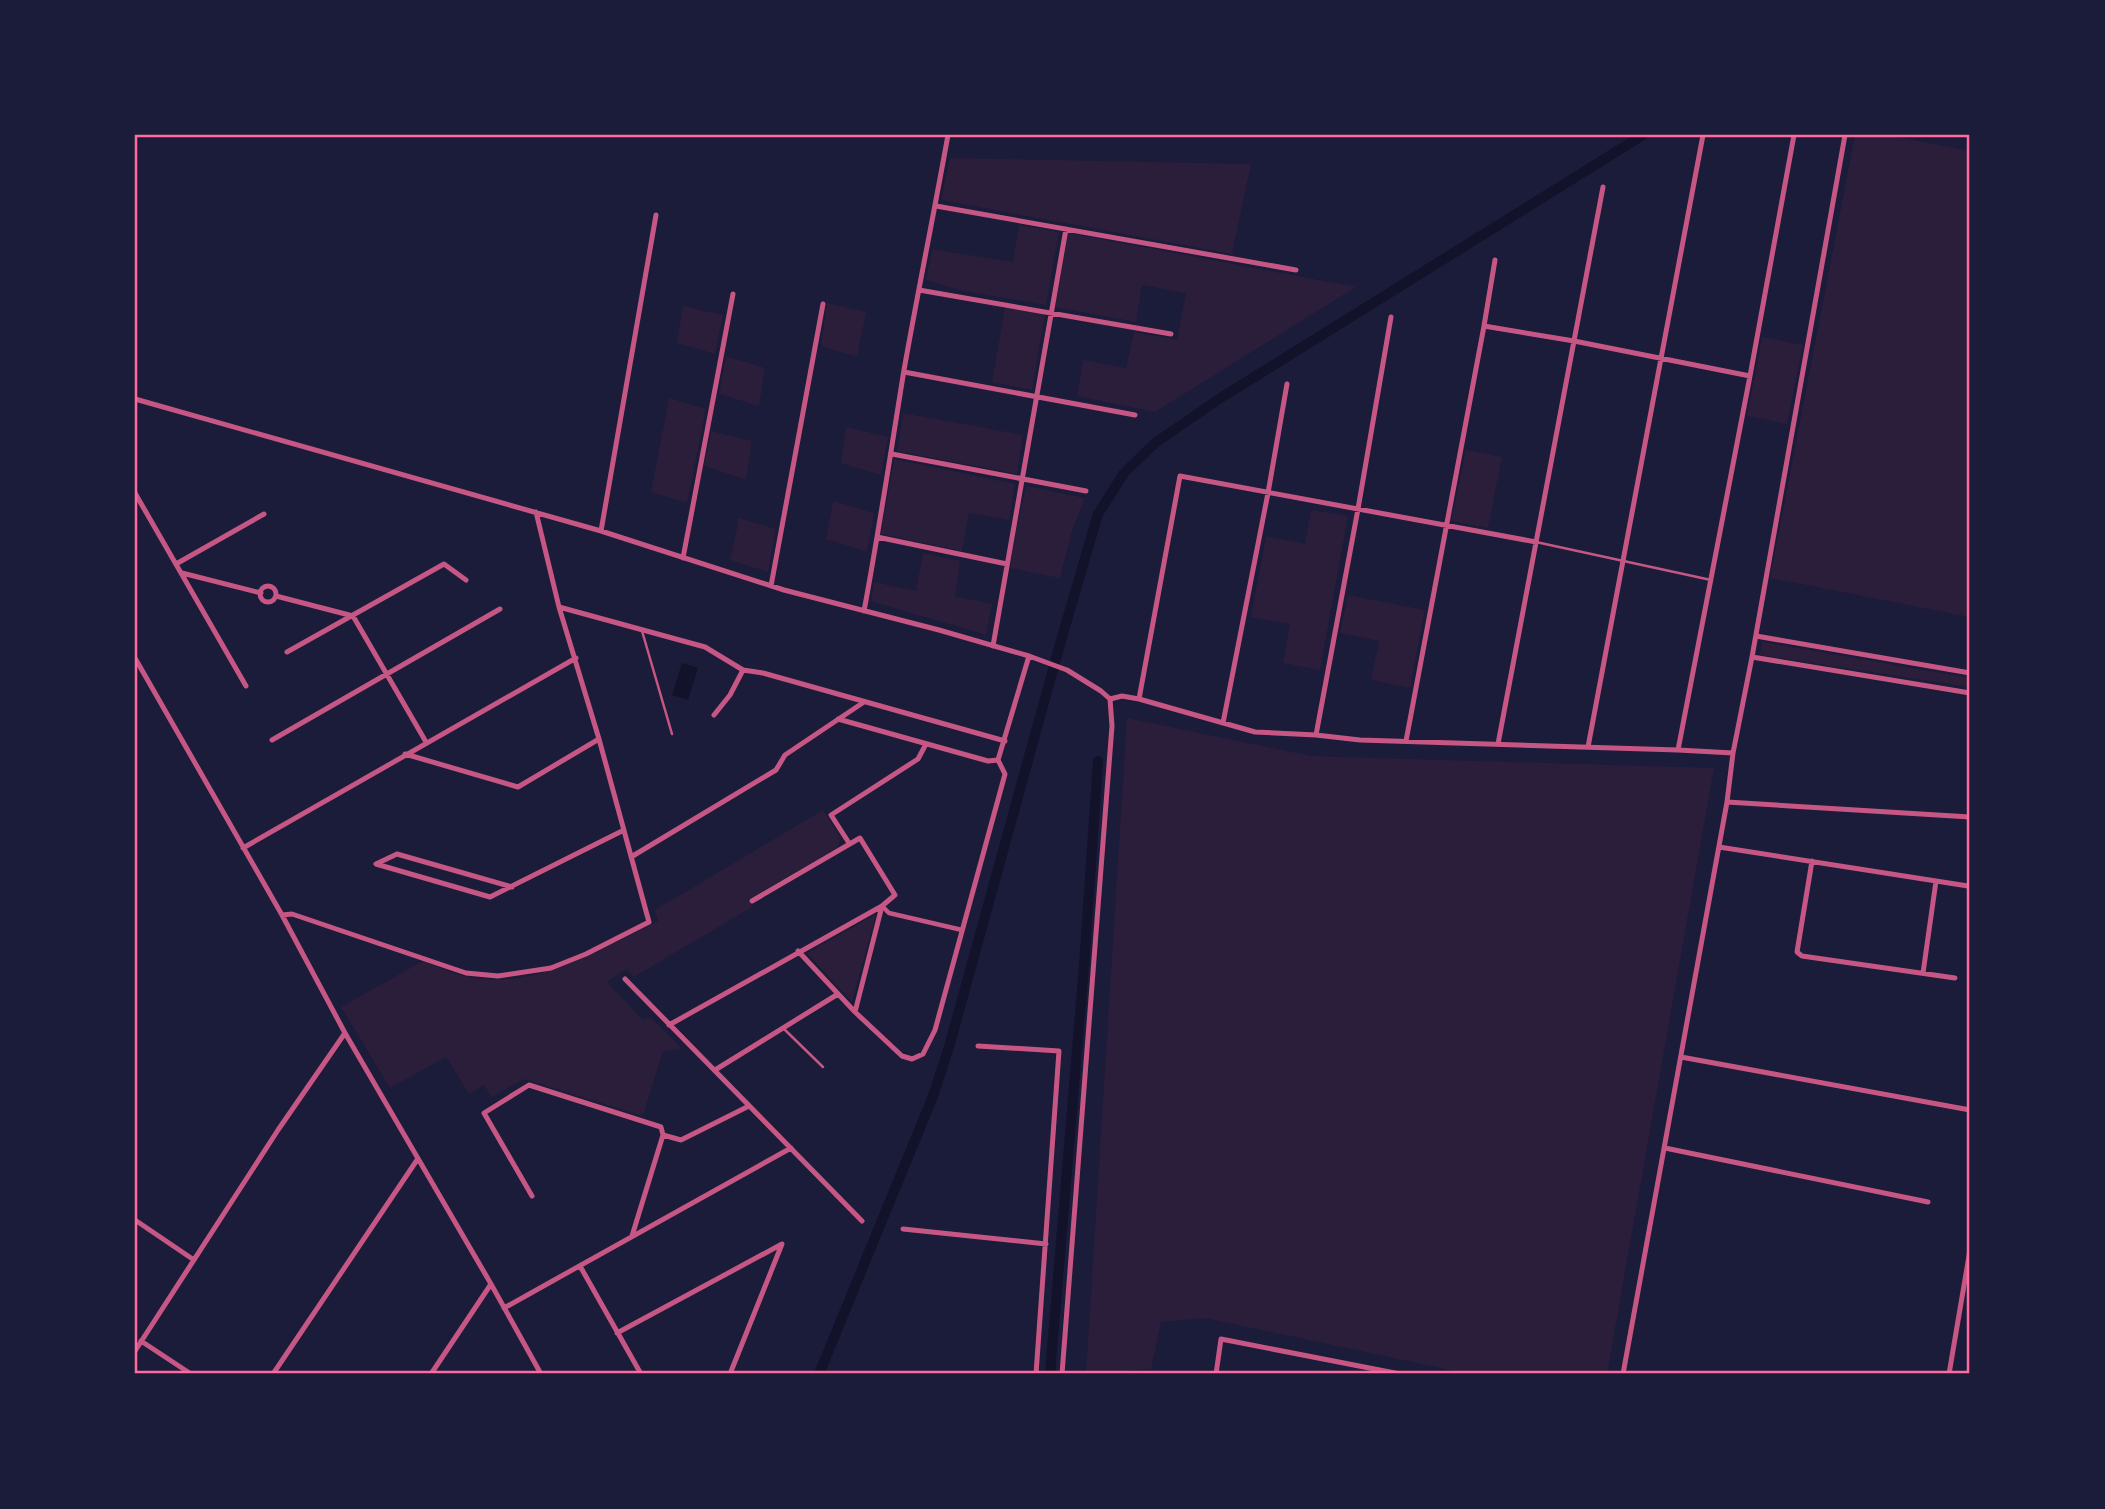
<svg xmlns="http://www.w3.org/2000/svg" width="2105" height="1509" viewBox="0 0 2105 1509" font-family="'Asap Condensed',sans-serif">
  <rect width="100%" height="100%" fill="#1b1b3a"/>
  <path fill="#2a1e3b" d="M 1855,135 L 1888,135 L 1970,151 L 1970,617 L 1770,578 Z
    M 950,158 L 1251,164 L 1232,254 L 941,200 Z
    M 1019,225 L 1059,232 L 1046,305 L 963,291 L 926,280 L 932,249 L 1013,262 Z
    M 1068,233 L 1356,287 L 1155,412 L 1077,396 L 1083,360 L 1126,368 L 1134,332 L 1177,340 L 1186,293 L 1142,285 L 1136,322 L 1055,307 Z
    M 827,303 L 866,312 L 857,357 L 821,346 Z
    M 683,306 L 723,315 L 715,354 L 677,343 Z
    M 1005,307 L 1045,314 L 1032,390 L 992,382 Z
    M 1762,337 L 1803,345 L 1787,424 L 1747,416 Z
    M 726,356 L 765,368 L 759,406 L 719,394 Z
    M 669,398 L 706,409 L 687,503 L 651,492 Z
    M 903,413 L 1023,435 L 1017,474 L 897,451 Z
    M 846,427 L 888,437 L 881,475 L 841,463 Z
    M 711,431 L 752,441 L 746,480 L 704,466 Z
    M 1466,450 L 1502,457 L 1488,528 L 1451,521 Z
    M 894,459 L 1015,484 L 1009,520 L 969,513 L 962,551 L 881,534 Z
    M 1026,486 L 1085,498 L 1072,531 L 1060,578 L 1010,568 L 1018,521 Z
    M 833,501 L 874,513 L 867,552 L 826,539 Z
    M 1311,510 L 1348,516 L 1320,670 L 1283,663 L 1290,624 L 1251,617 L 1266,536 L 1305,544 Z
    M 739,518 L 776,529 L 768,572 L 730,560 Z
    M 923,553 L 960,561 L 955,596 L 992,604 L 986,635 L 871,601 L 874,582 L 916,591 Z
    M 1348,595 L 1425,610 L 1410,688 L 1371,680 L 1379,641 L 1340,633 Z
    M 1762,642 L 1970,678 L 1970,687 L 1760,655 Z
    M 1127,718 L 1311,756 L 1714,768 L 1607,1374 L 1469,1374 L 1205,1318 L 1161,1322 L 1151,1369 L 1086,1373 Z
    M 823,810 L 839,835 L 840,839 L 838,847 L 748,900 L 752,907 L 634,977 L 626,969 L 607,982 L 643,1020 L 651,1018 L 682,1049 L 663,1051 L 643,1116 L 524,1079 L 492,1097 L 484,1085 L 469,1094 L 446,1057 L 390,1088 L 341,1007 L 423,961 C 436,966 450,973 464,976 C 530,993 602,949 658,921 L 655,910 Z
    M 876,914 L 852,1002 L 807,953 Z"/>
  <path fill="#12122b" d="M 682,663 L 698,668 L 688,700 L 672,695 Z"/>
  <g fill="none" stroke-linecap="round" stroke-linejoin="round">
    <path stroke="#12122b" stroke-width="10" d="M 819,1374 L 933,1096 L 949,1047 L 1062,637 L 1098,514 L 1124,473 L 1155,443 L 1219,399 L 1643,135
      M 1050,1374 L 1084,966 L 1098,761"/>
    <path stroke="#c65784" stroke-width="2.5" d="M 1536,542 L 1711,580
      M 642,631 L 672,734
      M 783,1028 L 823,1067"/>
    <path stroke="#c65784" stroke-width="4.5" d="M 882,906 L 889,913 L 962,930"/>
    <path stroke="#c65784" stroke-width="5" d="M 936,206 L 1296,270
      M 919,290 L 1171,334
      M 1484,326 L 1574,341 L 1750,376
      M 904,372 L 1135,415
      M 135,399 L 601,531 L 784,590 L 939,630 L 1029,656 L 1067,670 L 1101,691 L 1110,699 L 1122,696 L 1139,699 L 1255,732 L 1316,735 L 1360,740 L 1678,750 L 1733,753
      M 892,454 L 1086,491
      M 135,493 L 246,686
      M 601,531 L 656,215
      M 877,537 L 1007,564
      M 683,558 L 733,294
      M 176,564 L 264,514
      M 182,573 L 261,593
      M 771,586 L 823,304
      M260 594a8 8 0 1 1 16 0a8 8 0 1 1-16 0Z
      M 276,596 L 353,616 L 426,742
      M 559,607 L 705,647 L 743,670 L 763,673 L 1005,741
      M 864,611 C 879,531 891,450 904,370 C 918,291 934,213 948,135
      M 1756,636 L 1970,673
      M 993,646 L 1066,229
      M 287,652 L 444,564 L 466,580
      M 1752,657 L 1970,693
      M 135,658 L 282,915 L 345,1033 L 491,1284 L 541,1374
      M 1139,699 L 1180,476 L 1536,542
      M 714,715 L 730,695 L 743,670
      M 838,719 L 988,761 L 998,760 L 1029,656
      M 1223,723 L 1268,493 L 1287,384
      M 1316,735 L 1358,509 L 1391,317
      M 272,740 L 500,609
      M 1406,741 L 1484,326 L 1495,260
      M 1498,744 L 1603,187
      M 1588,747 L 1703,135
      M 1678,750 L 1750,376 L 1794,135
      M 405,754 L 518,787 L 599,739
      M 1727,802 L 1970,817
      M 849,843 L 831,815 L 918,759 L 926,744
      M 1719,847 L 1968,886
      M 243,848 L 576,658
      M 631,857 L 776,770 L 785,755 L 864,702
      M 1812,861 L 1797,952 L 1802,956 L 1955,978
      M 512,887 L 397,854 L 376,864 L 490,897 L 624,830
      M 282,915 L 292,914 L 466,973 L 498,976 L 551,968 L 586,954 L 649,922 L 599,739 L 559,607 L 536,512
      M 798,951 L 855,1012 L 902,1056 L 912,1059 L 923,1054 L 935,1030 L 1005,774 L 998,760
      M 1923,973 L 1936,881
      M 625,979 L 862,1221
      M 855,1012 L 882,906
      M 669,1025 L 882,906 L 895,895 L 860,838 L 752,901
      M 978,1046 L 1059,1051 L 1036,1374
      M 1681,1057 L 1970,1110
      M 715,1070 L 838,994
      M 663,1135 L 681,1140 L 749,1106
      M 1665,1148 L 1928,1202
      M 532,1196 L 484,1113 L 529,1085 L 661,1127 L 663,1135
      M 135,1220 L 194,1260
      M 903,1229 L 1046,1244
      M 632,1236 L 663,1135
      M 580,1266 L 641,1374
      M 504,1308 L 791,1148
      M 617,1333 L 782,1244 L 730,1374
      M 141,1341 L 191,1374
      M 135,1351 L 278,1130 L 345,1033
      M 273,1374 L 417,1160
      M 431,1374 L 491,1284
      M 1062,1374 L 1112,726 L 1110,699
      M 1216,1374 L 1221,1339 L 1400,1374
      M 1623,1374 L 1727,802 L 1733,753 L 1752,657 L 1845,135
      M 1949,1374 L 1970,1250"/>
  </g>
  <rect width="2105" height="1509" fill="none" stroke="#1b1b3a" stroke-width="273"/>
  <rect x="136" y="136" width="1832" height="1236" fill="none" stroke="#ff6b9d" stroke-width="2.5"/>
</svg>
